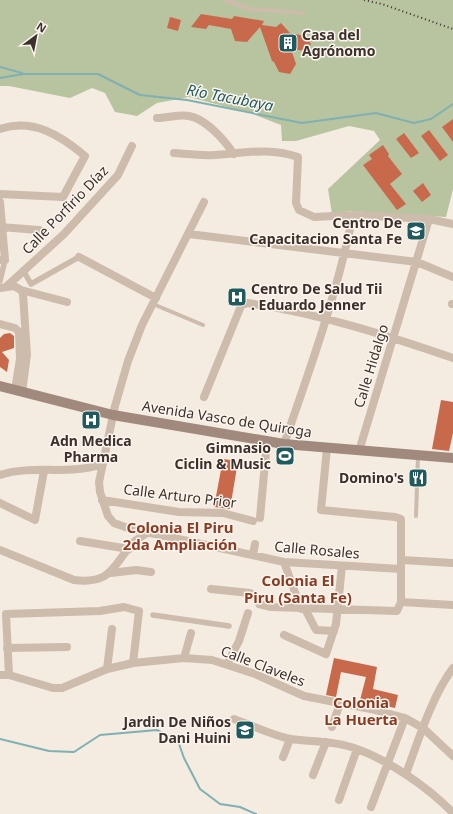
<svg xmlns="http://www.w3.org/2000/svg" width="453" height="814" viewBox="0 0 453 814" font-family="'Noto Sans',sans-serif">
  <rect width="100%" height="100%" fill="#f4ebe1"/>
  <path fill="#b8c4a0" d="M 0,0 L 453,0 L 453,189 L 446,217 L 350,211 L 332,214 L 328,189 L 380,140 L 374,131 L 349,126 L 296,141 L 282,141 L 281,125 L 250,113 L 189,97 L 157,103 L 137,116 L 115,112 L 105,93 L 92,88 L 70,98 L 9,86 L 0,86 Z"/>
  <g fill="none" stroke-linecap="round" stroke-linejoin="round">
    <path stroke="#7fb0b2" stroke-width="2" d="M 0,67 L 22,73
      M 0,78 L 23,74 L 98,74 L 140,95 L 187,100 L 302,123 L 376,113 L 414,123 L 431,119 L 453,104
      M 0,739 L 49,751 L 74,752 L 100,735 L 157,730 L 178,741 L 184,758 L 200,789 L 220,804 L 240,807 L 256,814"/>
  </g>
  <path fill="#c8694b" d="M 201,14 L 232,19 L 234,16 L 264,21 L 262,25 L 276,27 L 281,23 L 290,33 L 305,36 L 311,44 L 306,51 L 291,49 L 296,64 L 290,74 L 279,72 L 274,62 L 272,61 L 260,27 L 247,42 L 235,41 L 231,29 L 209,25 L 206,29 L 191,27 Z
    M 170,17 L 181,20 L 178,31 L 167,28 Z
    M 453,119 L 453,142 L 442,127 Z
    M 429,130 L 448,155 L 440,161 L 421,136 Z
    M 404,133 L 419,153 L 411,158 L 396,139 Z
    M 383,145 L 389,154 L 388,156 L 402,174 L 390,184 L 406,204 L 397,210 L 363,165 L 372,159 L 369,155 Z
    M 423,183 L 431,195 L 422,202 L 413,191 Z
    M 10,333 L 14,336 L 14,348 L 2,352 L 9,360 L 7,372 L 0,367 L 0,338 L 4,334 Z
    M 441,400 L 453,402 L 453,433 L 449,451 L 432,449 Z
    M 223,459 L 238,461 L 230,509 L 214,507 Z
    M 334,658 L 377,667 L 373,689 L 398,695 L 395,708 L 360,700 L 366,677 L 341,672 L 336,697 L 326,695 Z"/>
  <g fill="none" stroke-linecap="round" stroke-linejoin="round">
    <path stroke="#cdbbac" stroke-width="4" d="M 225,0 L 249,9 L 303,13
      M 153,304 L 203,325
      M 416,516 L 418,456"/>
    <path stroke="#cdbbac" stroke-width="5.5" d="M 23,270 L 31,284 L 79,257
      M 0,281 L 5,260
      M 153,615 L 229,626"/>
    <path stroke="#cdbbac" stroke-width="8" d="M 157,118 C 167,118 180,114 189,116 C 206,119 224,140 234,154
      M 0,129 C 33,118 60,135 85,156 L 63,197 L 0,194
      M 174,153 C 187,154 201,156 215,155 C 243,153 270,147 298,157 L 296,203 L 299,210 L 314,217 L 353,215 L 429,219 L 453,224
      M 0,202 L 5,260 L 0,260
      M 204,202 L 142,325 L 128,361 L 115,406 L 99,482 L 100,492 L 108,516 L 114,523 L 128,528 L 284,562 L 401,569
      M 0,227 L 39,230
      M 189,234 L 417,262 L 453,277
      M 79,257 L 156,298
      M 7,286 L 64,234 L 118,175 L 132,146
      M 0,288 L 14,286 L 21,290 L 23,294 L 27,355 L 22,392
      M 21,290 L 67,302
      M 452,304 L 453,304
      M 0,324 L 15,328 L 19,332 L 20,359 L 15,390
      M 204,397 L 241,306 L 247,303 C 317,313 386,335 453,358
      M 284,444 C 310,369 337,294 353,215
      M 359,451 L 429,219
      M 0,475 C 34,464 67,476 103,464
      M 102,500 L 179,512 L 223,513 L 253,521
      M 0,503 L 35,520 L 44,471
      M 260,518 L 267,441
      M 80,541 L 129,549
      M 0,550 L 74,580 C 114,585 113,563 135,541 C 139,538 144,535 148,532
      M 253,555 L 255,544
      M 402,560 L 453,563
      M 284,562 L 301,609
      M 111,573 L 136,570 L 151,572
      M 211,589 L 250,593 L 257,598 L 259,604 L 271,607 L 397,611 L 401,602 L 401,519 L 395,517 L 321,510 L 327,448
      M 401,602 L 453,605
      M 305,609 L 316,630 L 334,631
      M 284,635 L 326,654 L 336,624 L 342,566
      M 7,648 L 67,647
      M 184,658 L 191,633
      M 227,664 L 239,641 L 248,613
      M 107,669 L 112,629
      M 0,675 L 9,675 L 53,688 L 62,688 L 107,669 L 133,663 L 184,658 L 212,660 L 255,674 L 304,696 L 371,709 L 405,718 L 423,728 L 453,756
      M 9,675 L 6,614 L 100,611 L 124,607 L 139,611 L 133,663
      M 234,719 C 251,725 274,736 291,739 C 313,742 336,741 357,749 C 390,761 429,788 453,813
      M 332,727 L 340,703
      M 283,757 L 290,739
      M 406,774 C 418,741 432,696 453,668
      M 313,775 L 326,742
      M 339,800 L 357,749
      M 371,807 L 405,718"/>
    <path stroke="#a18a7d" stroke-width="10" d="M 0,386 L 113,415 L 284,444 L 453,458"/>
    <path stroke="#3b302b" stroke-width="2" stroke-dasharray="1 3" stroke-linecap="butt" d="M 364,0 L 382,4 L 453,29"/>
  </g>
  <defs>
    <g id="building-square" transform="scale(1)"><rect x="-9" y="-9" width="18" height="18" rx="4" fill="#1f5a5e" stroke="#fbf5ee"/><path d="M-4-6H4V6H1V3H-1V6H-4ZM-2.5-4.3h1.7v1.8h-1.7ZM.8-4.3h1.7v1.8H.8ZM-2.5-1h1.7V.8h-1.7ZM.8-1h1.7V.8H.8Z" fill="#fff"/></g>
    <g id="university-square" transform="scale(1)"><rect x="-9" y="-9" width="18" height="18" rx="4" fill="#1f5a5e" stroke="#fbf5ee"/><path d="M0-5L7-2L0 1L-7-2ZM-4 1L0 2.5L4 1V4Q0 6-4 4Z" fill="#fff"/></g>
    <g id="hospital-square" transform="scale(1)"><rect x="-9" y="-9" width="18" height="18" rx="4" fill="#1f5a5e" stroke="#fbf5ee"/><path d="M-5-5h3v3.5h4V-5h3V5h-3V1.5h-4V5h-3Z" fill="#fff"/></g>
    <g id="stadium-square" transform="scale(1)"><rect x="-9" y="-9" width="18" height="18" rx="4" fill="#1f5a5e" stroke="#fbf5ee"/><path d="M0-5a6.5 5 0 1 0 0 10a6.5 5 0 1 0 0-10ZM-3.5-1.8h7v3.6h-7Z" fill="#fff"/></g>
    <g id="restaurant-square" transform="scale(1)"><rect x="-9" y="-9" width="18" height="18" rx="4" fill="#1f5a5e" stroke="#fbf5ee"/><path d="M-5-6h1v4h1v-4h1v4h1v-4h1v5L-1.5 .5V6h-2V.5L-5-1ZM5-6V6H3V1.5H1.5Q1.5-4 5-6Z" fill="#fff"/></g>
    <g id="school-square" transform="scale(1)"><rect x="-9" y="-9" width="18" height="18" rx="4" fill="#1f5a5e" stroke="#fbf5ee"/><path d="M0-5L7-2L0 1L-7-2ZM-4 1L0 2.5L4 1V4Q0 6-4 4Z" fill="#fff"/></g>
  </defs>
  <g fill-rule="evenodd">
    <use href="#building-square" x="288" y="43"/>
    <use href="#university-square" x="416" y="231"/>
    <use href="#hospital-square" x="237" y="297"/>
    <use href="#hospital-square" x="91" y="420"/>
    <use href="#stadium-square" x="285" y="456"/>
    <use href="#restaurant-square" x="418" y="478"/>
    <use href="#school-square" x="245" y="730"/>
  </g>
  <g text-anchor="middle" stroke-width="3" stroke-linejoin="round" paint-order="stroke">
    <g font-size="14" font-weight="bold" fill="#3b302b" stroke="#fbf5ee" text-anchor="end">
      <text x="302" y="40" text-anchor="start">Casa del<tspan x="302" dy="16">Agrónomo</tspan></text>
      <text x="402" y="228">Centro De<tspan x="402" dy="16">Capacitacion Santa Fe</tspan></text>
      <text x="251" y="294" text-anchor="start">Centro De Salud Tii<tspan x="251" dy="16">. Eduardo Jenner</tspan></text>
      <text x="91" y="446" text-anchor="middle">Adn Medica<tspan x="91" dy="16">Pharma</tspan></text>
      <text x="271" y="453">Gimnasio<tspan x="271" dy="16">Ciclin &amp; Music</tspan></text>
      <text x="404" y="483">Domino's</text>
      <text x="231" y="727">Jardin De Niños<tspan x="231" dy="16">Dani Huini</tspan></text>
    </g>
    <g font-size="14" fill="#3b302b" stroke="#fbf5ee">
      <text transform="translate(65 210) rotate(-46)" y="5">Calle Porfirio Díaz</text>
      <text transform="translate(371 366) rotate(-73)" y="5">Calle Hidalgo</text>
      <text transform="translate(227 419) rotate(9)" y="5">Avenida Vasco de Quiroga</text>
      <text transform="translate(180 496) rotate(7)" y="5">Calle Arturo Prior</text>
      <text transform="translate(317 550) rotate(5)" y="5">Calle Rosales</text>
      <text transform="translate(263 666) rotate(21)" y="5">Calle Claveles</text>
    </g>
    <g font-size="15" font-style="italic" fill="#1f5a5e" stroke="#fbf5ee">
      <text transform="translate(230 98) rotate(11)" y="5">Río Tacubaya</text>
    </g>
    <g font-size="15" font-weight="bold" fill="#8c3b22" stroke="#fbf5ee">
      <text x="180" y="533">Colonia El Piru<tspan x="180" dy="17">2da Ampliación</tspan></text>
      <text x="298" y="586">Colonia El<tspan x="298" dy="17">Piru (Santa Fe)</tspan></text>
      <text x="361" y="708">Colonia<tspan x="361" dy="17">La Huerta</tspan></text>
    </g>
  </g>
  <g transform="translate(36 36) rotate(32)" stroke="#fbf5ee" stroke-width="3" paint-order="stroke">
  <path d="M0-3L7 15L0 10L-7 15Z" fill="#3b302b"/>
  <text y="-6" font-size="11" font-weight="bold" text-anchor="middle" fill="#3b302b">N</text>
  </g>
</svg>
